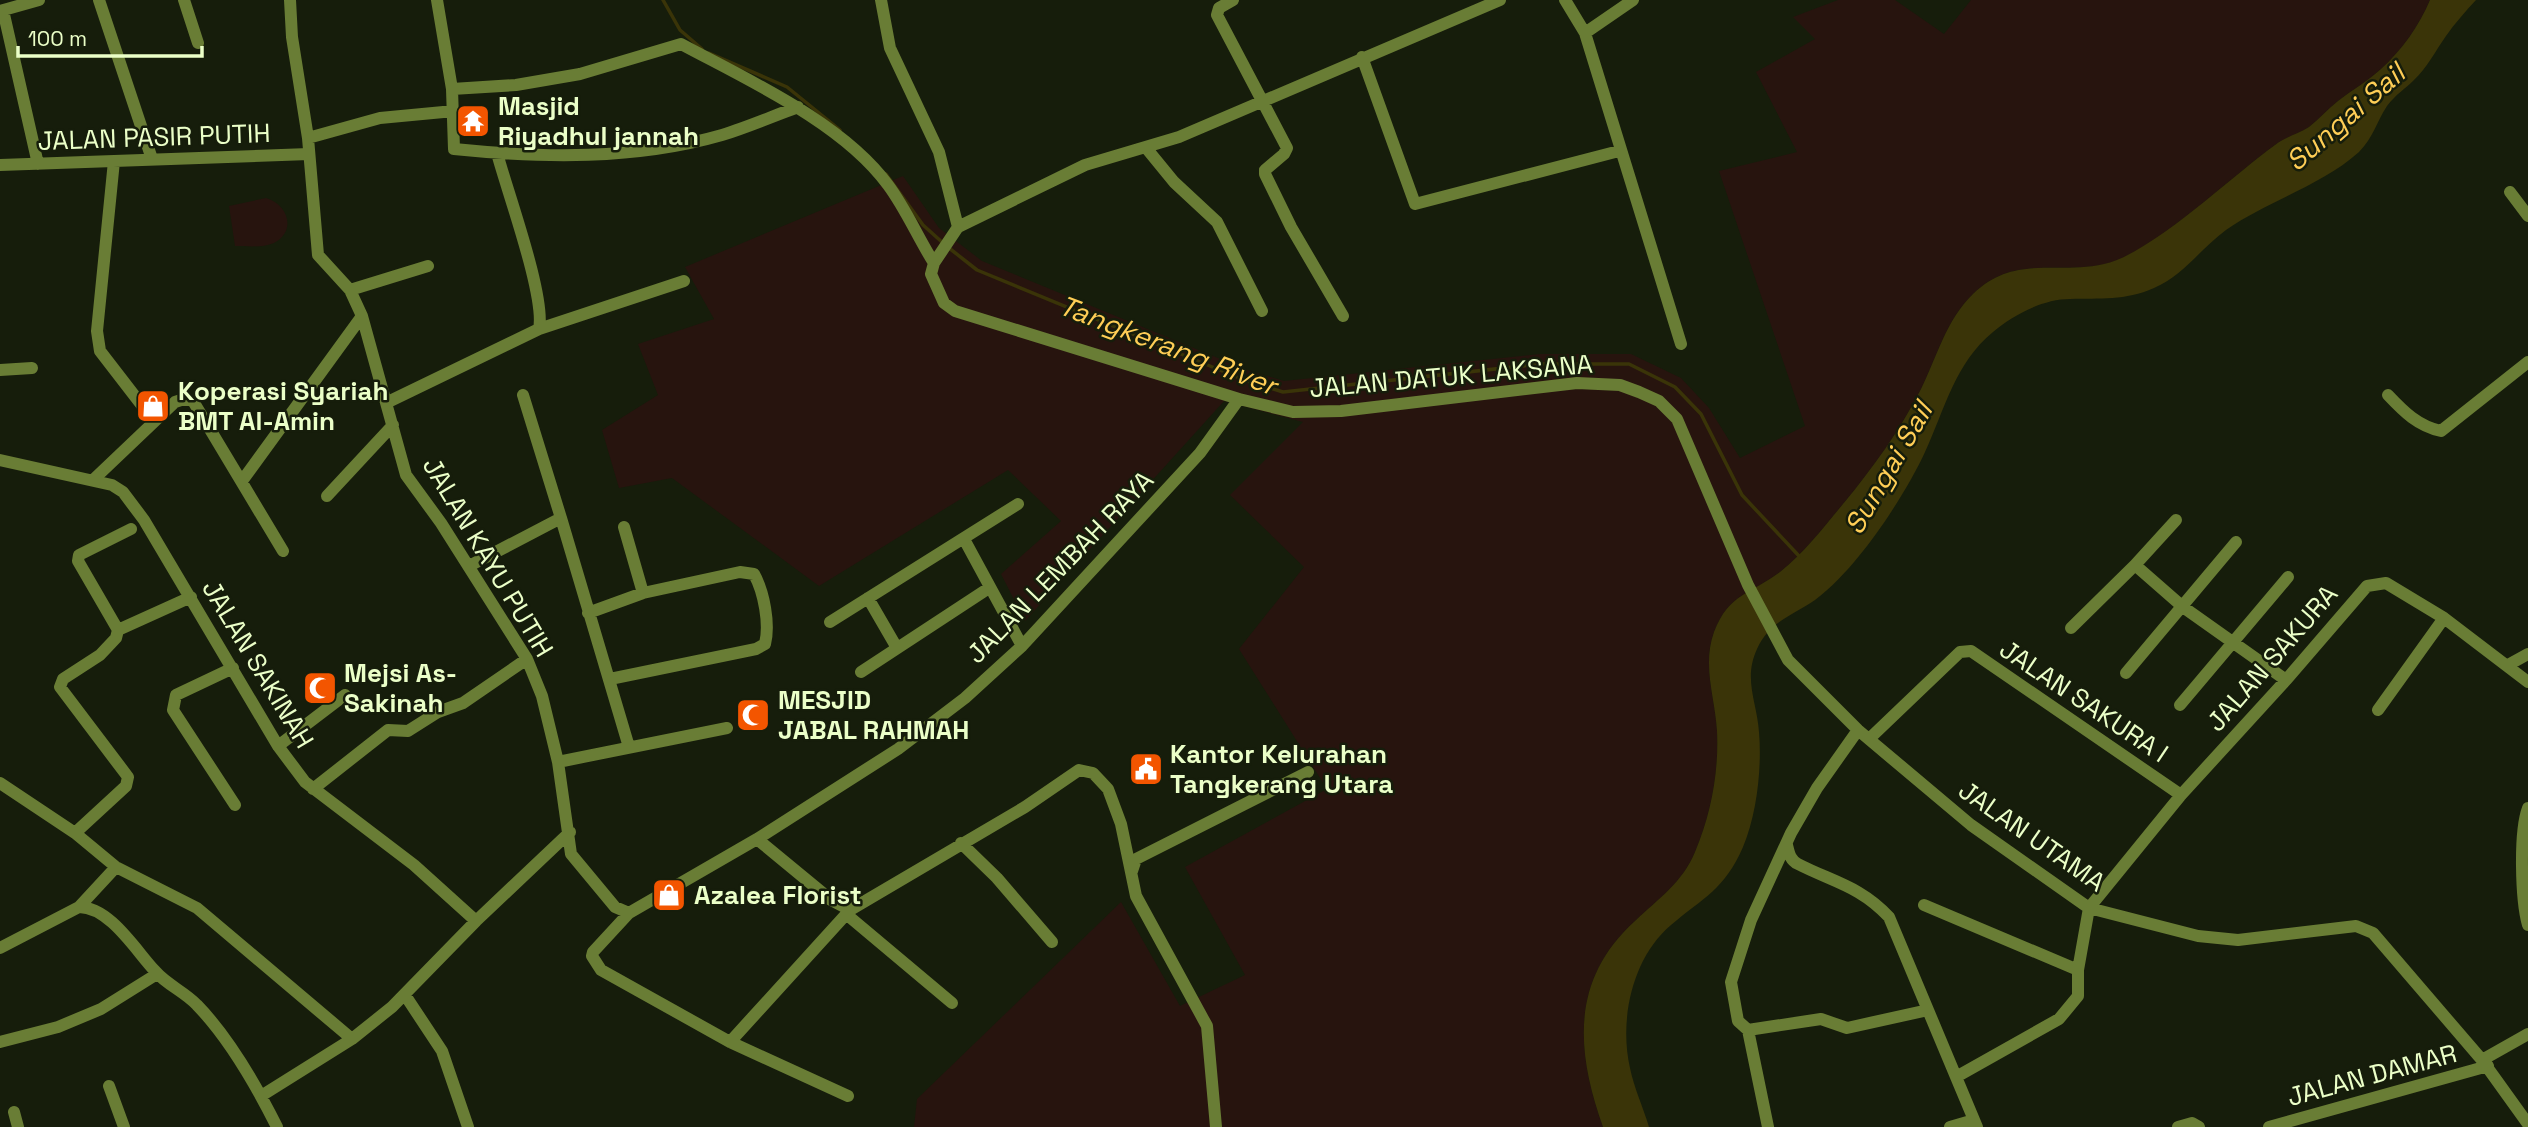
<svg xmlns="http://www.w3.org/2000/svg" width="2528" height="1127" viewBox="0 0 2528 1127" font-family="'Space Grotesk',sans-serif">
  <rect width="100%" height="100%" fill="#161d0b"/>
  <path fill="#27140e" d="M 1838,0 L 1895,0 L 1944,34 L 1971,0 L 2430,0 C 2419,26 2402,50 2381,69 C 2368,81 2352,90 2338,101 C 2328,109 2319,119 2309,127 C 2299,134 2285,137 2275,145 C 2233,175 2151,254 2105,264 C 2056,275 2014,254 1973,294 C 1946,320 1937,357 1921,389 C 1900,430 1873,468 1843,504 C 1824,527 1804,553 1780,572 C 1751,594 1729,593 1714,632 C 1702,666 1715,697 1717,731 C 1719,772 1711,814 1695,852 C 1682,883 1659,898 1635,921 C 1570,980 1576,1051 1603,1127 L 914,1127 L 917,1099 L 1121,902 L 1180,1006 L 1245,975 L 1185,867 L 1327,789 L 1239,649 L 1304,567 L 1230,495 L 1303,422 L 1224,401 L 1025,621 L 1001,574 L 1061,521 L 1008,470 L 819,586 L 672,478 L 619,488 L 602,430 L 658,395 L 638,344 L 714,319 L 685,267 L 903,176 L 939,228 L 982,261 L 1247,370 L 1284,381 L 1540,354 L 1631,354 L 1681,378 L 1709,408 L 1740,458 L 1805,426 L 1719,171 L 1797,152 L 1756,72 L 1815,39 L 1793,17 Z
    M 266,198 C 288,204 297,231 274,243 C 263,248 247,246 235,246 L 229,206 Z"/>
  <path fill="#3a3408" d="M 2430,0 L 2476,0 C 2465,12 2455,23 2446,36 C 2436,50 2427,68 2414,80 C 2405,89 2396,94 2387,106 C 2377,121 2373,138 2359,152 C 2321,186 2267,201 2226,230 C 2200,249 2184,275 2154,288 C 2125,301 2100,298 2070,299 C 2043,299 2013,315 1993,332 C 1955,363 1945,409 1925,452 C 1911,483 1881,530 1859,556 C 1847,571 1830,589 1815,600 C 1792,616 1770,621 1757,649 C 1743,679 1757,702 1759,732 C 1762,767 1757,814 1743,847 C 1725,889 1703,898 1671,925 C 1632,958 1619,1020 1630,1068 C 1634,1088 1643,1107 1649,1127 L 1603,1127 C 1576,1051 1570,980 1635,921 C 1659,898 1682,883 1695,852 C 1711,814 1719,772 1717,731 C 1715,697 1702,666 1714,632 C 1729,593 1751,594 1780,572 C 1804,553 1824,527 1843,504 C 1873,468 1900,430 1921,389 C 1937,357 1946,320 1973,294 C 2014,254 2056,275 2104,264 C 2151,254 2233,175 2275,145 C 2285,137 2298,134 2309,127 C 2319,119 2328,109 2338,101 C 2352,90 2368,81 2381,69 C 2402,50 2419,26 2430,0 Z"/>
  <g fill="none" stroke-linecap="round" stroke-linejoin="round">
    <path stroke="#3a3408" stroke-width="3.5" d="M 663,0 L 680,30 L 702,49
      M 709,53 L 787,87 L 840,130
      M 886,174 L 923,225 L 943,243
      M 949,248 L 977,270 L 1244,380 L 1283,392 L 1541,364 L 1629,364 L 1675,387 L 1701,414 L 1742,495 L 1799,556"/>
    <path stroke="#697d35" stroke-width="12" d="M 99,0 L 152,159
      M 184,0 L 198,43
      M 290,0 L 292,37 L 308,138 L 318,255 L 350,290 L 362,316 L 406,475 L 441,523 L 527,659 L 542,696 L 558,762 L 571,854 L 615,907 L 629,913 L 757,839 L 898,749 L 965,698 L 1022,646 L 1200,453 L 1239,399
      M 437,0 L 452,89 L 454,149 C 542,158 635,160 722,135 C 748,127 773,116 798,107
      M 881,0 L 890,48 L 939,152 L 958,227
      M 1233,0 L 1219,8 L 1217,15 L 1287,148 L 1284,154 L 1265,170 L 1265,174 L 1291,227 L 1343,316
      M 1500,0 L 1179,137 L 1085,165 L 958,227 L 934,263 L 931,274 L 944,303 L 955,311 L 1239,399 L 1293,412 L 1341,411 L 1577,383 L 1620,385 L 1639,392 L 1659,401 L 1677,419 L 1748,585 L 1788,660 L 1858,730 L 1971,825 L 2089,908 L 2198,936 L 2238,940 L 2356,926 L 2373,933 L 2482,1060 L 2528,1124
      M 1565,0 L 1585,33 L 1681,344
      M 3,10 L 38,164
      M 0,11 L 39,0
      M 1585,33 L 1633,0
      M 1362,57 L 1415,204 L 1619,151
      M 452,89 L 516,85 L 580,74 L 681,44 C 748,80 843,123 888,185 C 906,209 918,238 934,263
      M 308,138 L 380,118 L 454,111
      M 1147,149 L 1174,182 L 1217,222 L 1262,311
      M 114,161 L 97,331 L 100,351 L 154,421
      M 0,165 L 309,154
      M 2510,192 L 2528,216
      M 350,290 L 428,266
      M 539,329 L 684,281
      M 0,370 L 32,368
      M 523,395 L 561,518
      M 2388,395 C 2404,412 2418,426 2441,431 L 2528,362
      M 388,402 L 539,329 C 546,297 507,191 497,153
      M 0,460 L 112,485 L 123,492 L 144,520 L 278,746 L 305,782 L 414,865 L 476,921
      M 93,480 L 175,402 L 184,399 L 193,401 L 283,551
      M 242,481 L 362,316
      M 327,496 L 393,425
      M 2176,520 L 2135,565 L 2183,607 L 2286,680
      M 624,527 L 643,593
      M 964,539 L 1022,646
      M 469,566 L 561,518 L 629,747
      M 868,598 L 897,648
      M 588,613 L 643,593 L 740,572 L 754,574 C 764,592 770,624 765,644 L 756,649 L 610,679
      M 830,622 L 1018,504
      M 2071,628 L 2135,565
      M 118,630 L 191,597
      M 2508,665 L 2528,654
      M 233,668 L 176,695 L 173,710 L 235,805
      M 861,672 L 989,588
      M 2126,673 L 2236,542
      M 2180,705 L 2288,577
      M 2378,710 L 2444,618
      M 1858,730 L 1817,788 L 1791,833 L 1751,920 L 1731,982 L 1738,1021 L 1748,1030 L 1821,1019 L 1847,1028 L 1928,1010
      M 1869,739 L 1960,652 L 1971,651 L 2181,795
      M 278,746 L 345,695
      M 558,762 L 727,728
      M 0,783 L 75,833 L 116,867 L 79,907
      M 313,789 L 388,730 L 408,731 L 438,712 L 463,703 L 527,659
      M 2528,808 C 2519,832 2521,900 2528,925
      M 75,833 L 126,786 L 128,777 L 60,687 L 63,679 L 100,655 L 116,638 L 118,630 L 78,561 L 79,555 L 131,529
      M 757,839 L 831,900 L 850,910 L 1025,807 L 1079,770 L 1093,773 L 1108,789 L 1121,824 L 1136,896 L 1207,1026 L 1216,1127
      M 961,843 L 997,878 L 1052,942
      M 1787,845 C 1789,853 1790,860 1798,864 C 1833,882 1860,886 1889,917 L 1977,1127
      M 116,867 L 197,908 L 352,1039
      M 1132,871 L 1136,859 L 1308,772
      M 1924,905 L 2078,970
      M 629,913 L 593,952 L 592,956 L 601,970 L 730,1042 L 848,1096
      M 846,914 L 952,1003
      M 0,948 L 79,907 C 110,907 136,951 155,971 C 167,985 185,992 197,1005 C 230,1039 256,1085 277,1127
      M 405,995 L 442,1051 L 468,1127
      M 1748,1030 L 1768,1127
      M 0,1042 L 58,1027 L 101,1009 L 157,974
      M 730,1042 L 850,910
      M 2482,1060 L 2528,1034
      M 1956,1077 L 2059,1019 L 2078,996 L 2078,970 L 2089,908 L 2181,795 L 2286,680 L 2367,586 L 2386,583 L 2444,618 L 2528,682
      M 109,1086 L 124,1127
      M 261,1096 L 352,1039 L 392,1007 L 476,921 L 570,832
      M 14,1112 L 18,1127
      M 1950,1127 L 1974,1120
      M 2178,1127 L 2192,1123 L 2199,1127
      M 2269,1127 L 2488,1066"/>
  </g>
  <defs>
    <g id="temple-square" transform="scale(1.75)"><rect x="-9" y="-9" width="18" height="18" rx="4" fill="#f35500" stroke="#161d0b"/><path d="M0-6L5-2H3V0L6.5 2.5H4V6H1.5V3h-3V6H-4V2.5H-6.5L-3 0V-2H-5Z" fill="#fff"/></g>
    <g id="shop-square" transform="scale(1.75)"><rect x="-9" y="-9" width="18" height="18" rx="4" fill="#f35500" stroke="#161d0b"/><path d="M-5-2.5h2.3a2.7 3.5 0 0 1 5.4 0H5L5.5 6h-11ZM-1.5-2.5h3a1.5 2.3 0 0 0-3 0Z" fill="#fff"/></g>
    <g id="mosque-square" transform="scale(1.75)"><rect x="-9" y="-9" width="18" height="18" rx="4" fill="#f35500" stroke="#161d0b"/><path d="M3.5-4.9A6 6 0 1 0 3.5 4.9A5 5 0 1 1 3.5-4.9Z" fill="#fff"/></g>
    <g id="civic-square" transform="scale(1.75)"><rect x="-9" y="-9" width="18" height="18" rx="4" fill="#f35500" stroke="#161d0b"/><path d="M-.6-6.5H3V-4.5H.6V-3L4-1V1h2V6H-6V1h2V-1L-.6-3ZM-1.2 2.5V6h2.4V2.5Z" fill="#fff"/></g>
  </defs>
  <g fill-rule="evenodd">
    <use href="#temple-square" x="473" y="121"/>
    <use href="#shop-square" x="153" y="406"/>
    <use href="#mosque-square" x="320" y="688"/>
    <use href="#mosque-square" x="753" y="715"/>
    <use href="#civic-square" x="1146" y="769"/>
    <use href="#shop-square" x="669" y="895"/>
  </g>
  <g text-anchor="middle" stroke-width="5" stroke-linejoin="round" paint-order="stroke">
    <g font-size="26" font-weight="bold" fill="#ebffc8" stroke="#161d0b" text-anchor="start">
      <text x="498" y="115">Masjid<tspan x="498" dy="30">Riyadhul jannah</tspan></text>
      <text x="178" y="400">Koperasi Syariah<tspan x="178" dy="30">BMT Al-Amin</tspan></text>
      <text x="344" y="682">Mejsi As-<tspan x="344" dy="30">Sakinah</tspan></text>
      <text x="778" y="709">MESJID<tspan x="778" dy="30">JABAL RAHMAH</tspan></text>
      <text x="1170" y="763">Kantor Kelurahan<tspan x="1170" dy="30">Tangkerang Utara</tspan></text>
      <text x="694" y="904">Azalea Florist</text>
    </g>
    <g font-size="26" fill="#ebffc8" stroke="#161d0b">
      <text transform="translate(154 137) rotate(-2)" y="9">JALAN PASIR PUTIH</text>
      <text transform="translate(1451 376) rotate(-5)" y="9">JALAN DATUK LAKSANA</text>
      <text transform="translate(488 557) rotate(59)" y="9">JALAN KAYU PUTIH</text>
      <text transform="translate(1060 567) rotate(-46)" y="9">JALAN LEMBAH RAYA</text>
      <text transform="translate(2272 658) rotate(-49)" y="9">JALAN SAKURA</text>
      <text transform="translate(258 664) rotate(59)" y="9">JALAN SAKINAH</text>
      <text transform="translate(2084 701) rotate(34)" y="9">JALAN SAKURA I</text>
      <text transform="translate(2032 836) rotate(35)" y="9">JALAN UTAMA</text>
      <text transform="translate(2372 1075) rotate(-15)" y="9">JALAN DAMAR</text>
    </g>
    <g font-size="28" font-style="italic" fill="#ffce56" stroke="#161d0b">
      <text transform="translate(2345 117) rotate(-41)" y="10">Sungai Sail</text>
      <text transform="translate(1168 345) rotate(21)" y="10">Tangkerang River</text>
      <text transform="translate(1888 468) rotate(-60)" y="10">Sungai Sail</text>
    </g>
  </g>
  <path d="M18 46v10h184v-10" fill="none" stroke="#ebffc8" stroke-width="3.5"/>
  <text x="28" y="46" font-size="21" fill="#ebffc8" stroke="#161d0b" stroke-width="5" paint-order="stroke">100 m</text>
</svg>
